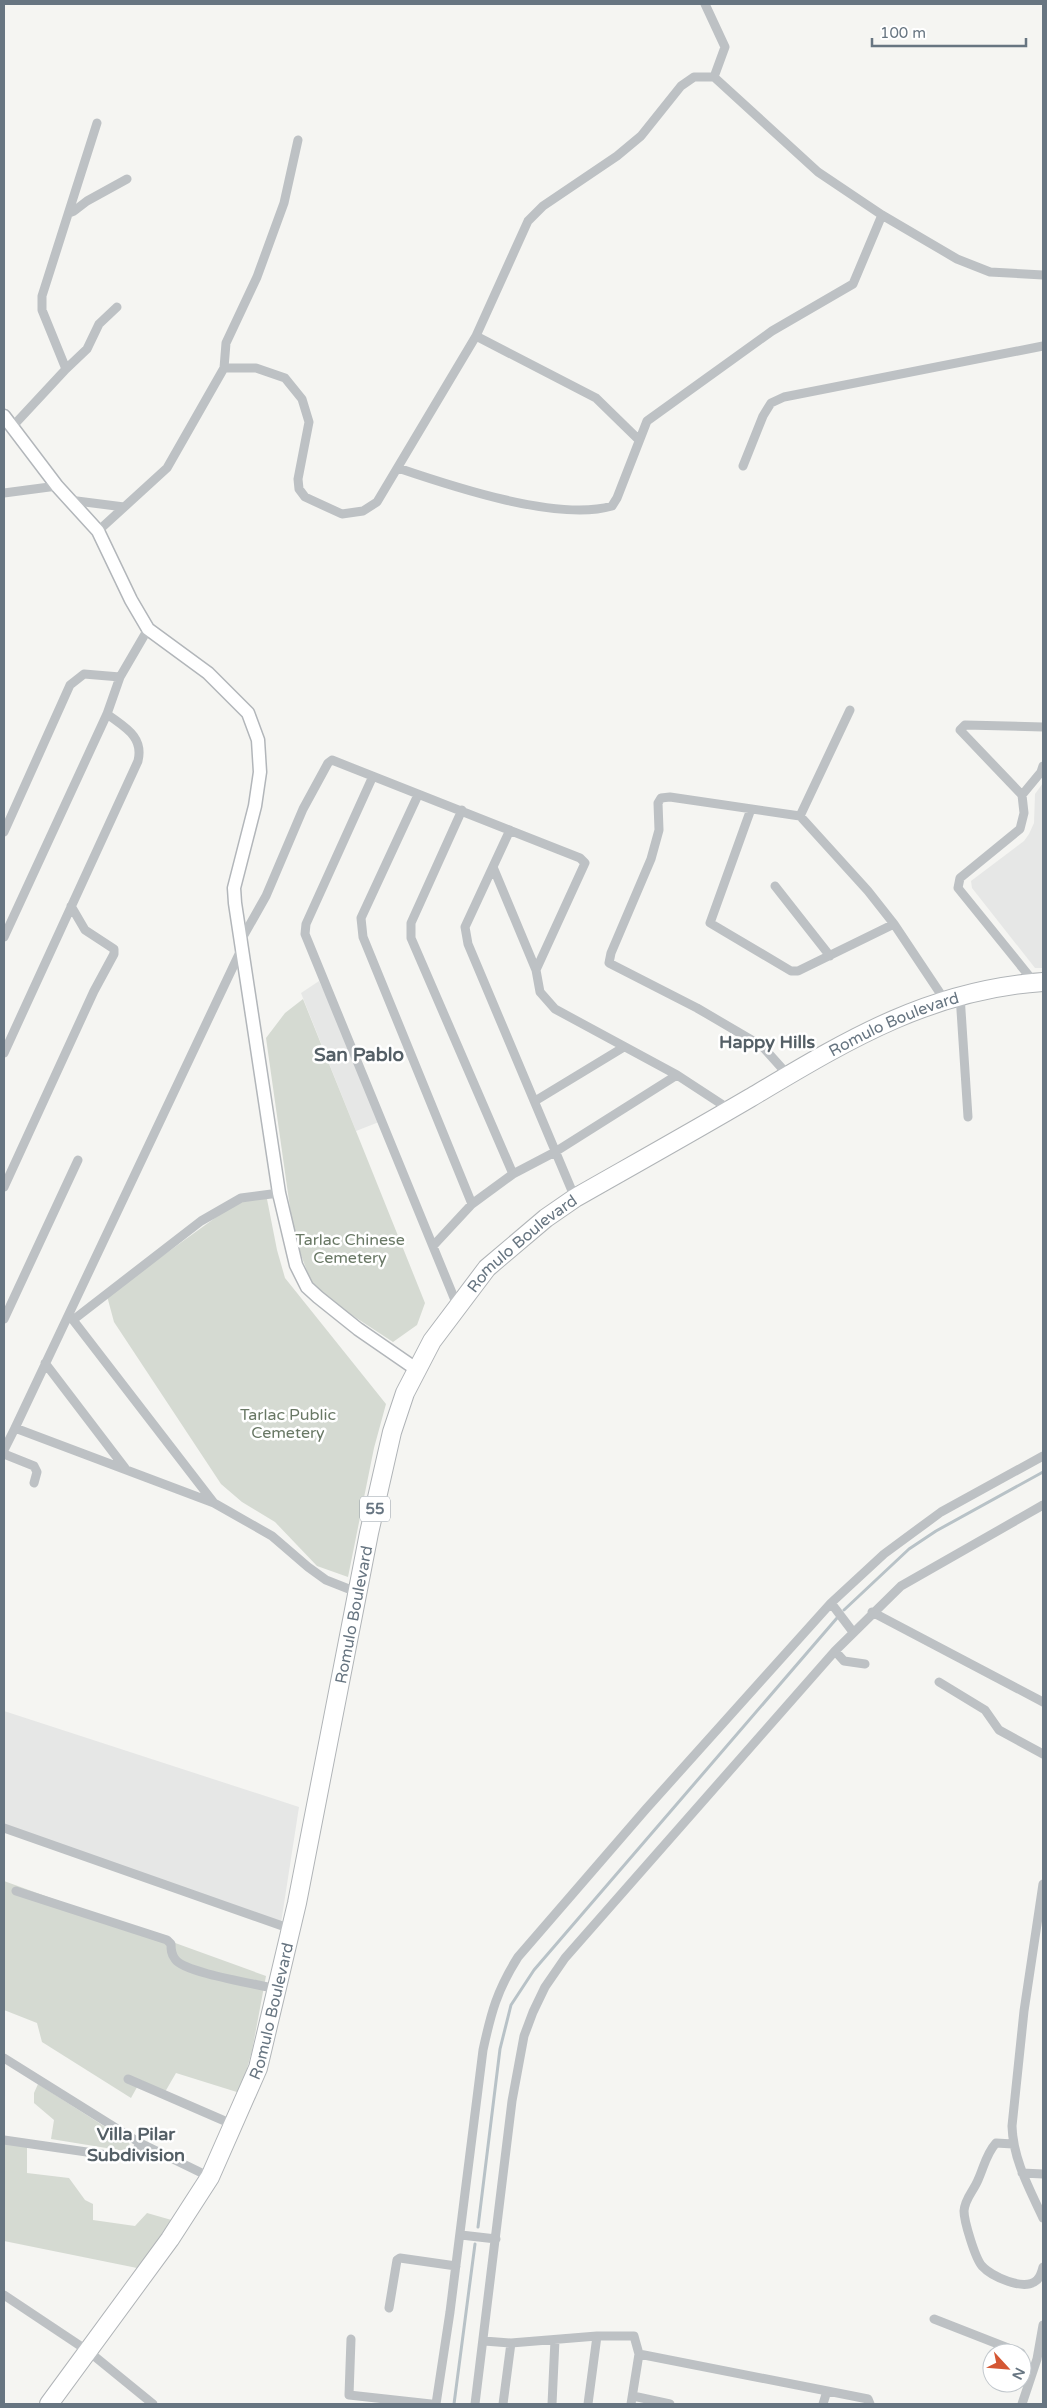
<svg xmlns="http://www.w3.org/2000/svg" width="1047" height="2408" viewBox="0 0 1047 2408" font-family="'Varela Round',sans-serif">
  <rect width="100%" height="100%" fill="#f5f5f2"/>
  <path fill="#e6e7e6" d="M 1043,783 L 1043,968 L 1035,968 L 972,888 L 971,881 L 1024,841 L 1029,834 L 1034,823 L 1035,794 Z
    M 319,981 L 340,1025 L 379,1122 L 356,1131 L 301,993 Z
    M 4,1711 L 299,1807 L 281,1923 L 4,1825 Z"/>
  <path fill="#d5dad2" d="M 303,999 L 425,1303 L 417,1325 L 393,1342 L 315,1291 L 304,1263 L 294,1236 L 266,1038 L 285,1013 Z
    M 266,1194 L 277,1250 L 285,1278 L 386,1404 L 374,1448 L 348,1577 L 317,1566 L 275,1522 L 242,1502 L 221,1484 L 114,1322 L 107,1296 L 244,1197 Z
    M 4,1881 L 266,1976 L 252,2051 L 240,2093 L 176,2073 L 165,2092 L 141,2080 L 131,2098 L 42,2042 L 37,2023 L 4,2010 Z
    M 38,2084 L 129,2142 L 131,2152 L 51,2139 L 54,2120 L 34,2103 L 34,2093 Z
    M 4,2144 L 27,2145 L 27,2173 L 69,2178 L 85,2200 L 93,2204 L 93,2220 L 135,2226 L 147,2213 L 175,2221 L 137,2268 L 4,2241 Z"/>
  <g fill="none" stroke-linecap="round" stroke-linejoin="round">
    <path stroke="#b8c2c7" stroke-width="3" d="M 844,1610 L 909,1549 L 936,1531 L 1043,1472
      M 478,2227 L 500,2049 L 511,2005 L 534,1970 L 837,1618
      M 454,2404 L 475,2244"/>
    <g stroke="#b2b6ba" stroke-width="15">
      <path id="secondary" d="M 4,416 L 57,486 L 98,531 L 131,600 L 148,629 L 208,673 L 248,713 L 258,740 L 260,772 L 255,806 L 234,888 L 235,903 L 279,1193 L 296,1265 L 307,1287 L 318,1297 L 358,1329 L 416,1369"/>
    </g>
    <g stroke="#b0b4b7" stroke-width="20">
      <g id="highway">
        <path id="s1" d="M 49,2404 L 170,2239 L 210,2177 L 258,2068 L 297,1903 L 369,1533 L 392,1432 L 405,1393 L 432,1341 L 487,1268 L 546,1218 L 575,1198 C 633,1165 692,1132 750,1098 C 846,1041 928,990 1043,982"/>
      </g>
    </g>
    <path stroke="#bdc1c4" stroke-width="9" d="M 705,4 L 725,47 L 714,77
      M 69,213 L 74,211 L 87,201 L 127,179
      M 476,336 L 596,398 L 639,440
      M 224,368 L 226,343 L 257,277 L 284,203 L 298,140
      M 66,369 L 87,349 L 99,324 L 117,307
      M 13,426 L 66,369 L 42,310 L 42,296 L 97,123
      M 743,466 L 763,416 L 771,403 L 784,397 L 1043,346
      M 398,468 C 451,486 558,522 612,506 L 617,498 L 647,421 L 772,331 L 853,284 L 882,215
      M 4,493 L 57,486
      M 69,500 L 124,507
      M 98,531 L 167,468 L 224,368 L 256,368 L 285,378 L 302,399 L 309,422 L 298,479 L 299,489 L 305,497 L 342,514 L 363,511 L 377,502 L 476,336 L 528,221 L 543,206 L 617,156 L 641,136 L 681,86 L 694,77 L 714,77 L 818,172 L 882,215 L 957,259 L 990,272 L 1043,275
      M 373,776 L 306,924 L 305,934 L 457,1305
      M 418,795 L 361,918 L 363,937 L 472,1204
      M 1022,795 L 1041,772 L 1043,766
      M 751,809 L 710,923 L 791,971 L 798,971 L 894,924
      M 462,810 L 411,923 L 411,938 L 513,1174
      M 800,816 L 850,710
      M 510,830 L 465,927 L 468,944 L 575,1198
      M 4,832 L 70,685 L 84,674 L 120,677
      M 493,867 L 536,970 L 540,992 L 555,1009 L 677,1075 L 729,1109
      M 775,886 L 830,956
      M 4,937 L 107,714 L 120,677 L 148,629
      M 240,942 L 266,896 L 303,809 L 328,763 L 332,760 L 580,858 L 585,863 L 536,970
      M 1034,982 L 958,888 L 960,878 L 1020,829 L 1024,813 L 1022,795 L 960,730 L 965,725 L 1043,727
      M 960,995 L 968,1117
      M 4,1053 L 138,761 C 144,736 124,727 107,714
      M 788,1075 L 762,1046 L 697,1008 L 609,963 L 611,953 L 651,859 L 659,830 L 658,803 L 661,798 L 670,797 L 800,816 L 868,891 L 894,924 L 944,999
      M 535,1101 L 624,1047
      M 4,1187 L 94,991 L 114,954 L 114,949 L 85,930 L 71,906
      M 433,1246 L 472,1204 L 513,1174 L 555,1152 L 677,1075
      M 68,1316 L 73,1320 L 214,1503 L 272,1536 L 308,1567 L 326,1580 L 359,1593
      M 4,1319 L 78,1160
      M 73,1320 L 201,1221 L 241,1198 L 279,1193
      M 45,1363 L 125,1468
      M 4,1450 L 15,1428
      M 4,1454 L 34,1466 L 37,1472 L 34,1483
      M 214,1503 L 15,1428 L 241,950
      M 831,1603 L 853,1632
      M 872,1612 L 1043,1702
      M 835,1651 L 844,1661 L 865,1664
      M 939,1682 L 985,1710 L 999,1730 L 1043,1754
      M 4,1828 L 291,1929
      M 1043,1884 L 1024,2011 L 1012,2126 C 1013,2159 1029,2188 1043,2218
      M 16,1891 L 167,1940 L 171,1944 C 171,1949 171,1954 175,1959 C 184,1973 257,1984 277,1989
      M 4,2058 L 140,2143 L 210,2177
      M 128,2079 L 234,2125
      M 4,2140 L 128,2158 L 135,2154 L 140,2143
      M 1013,2144 L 996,2143 C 986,2154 984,2167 978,2180 C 973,2192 965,2198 964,2211 C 964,2221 975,2258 982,2266 C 991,2276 1024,2292 1037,2280 C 1040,2277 1042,2271 1043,2267
      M 1022,2173 L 1043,2174
      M 461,2235 L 496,2239
      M 4,2295 L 88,2351 L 153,2404
      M 389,2308 L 397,2260 L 400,2258 L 456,2266
      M 934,2319 L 1021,2353
      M 351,2339 L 349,2395 L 431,2404
      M 484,2341 L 511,2343 L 597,2336 L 634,2336 L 639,2354 L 631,2404
      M 639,2354 L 868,2399 L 870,2404
      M 633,2396 L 670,2404
      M 436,2404 L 450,2312 L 483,2050 C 491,2013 497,1990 518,1957 L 646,1809 L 831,1603 L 884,1554 L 941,1512 L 1043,1456
      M 475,2404 L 512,2101 L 524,2036 L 533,2012 L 545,1987 L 565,1958 L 835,1651 L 901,1586 L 1043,1505
      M 503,2404 L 511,2343
      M 552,2404 L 555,2340
      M 588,2404 L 597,2336
      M 823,2404 L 827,2391
      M 1022,2404 L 1037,2359 L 1043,2325"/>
    <use href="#secondary" stroke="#fff" stroke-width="12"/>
    <use href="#highway" stroke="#fff" stroke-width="18"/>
  </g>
  <g text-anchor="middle" stroke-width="5" stroke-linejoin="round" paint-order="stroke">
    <rect fill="#fff" stroke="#959ea7" stroke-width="1" x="360" y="1496.5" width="30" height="25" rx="4"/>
    <g font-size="15" font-weight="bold" fill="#677581">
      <text x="375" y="1514">55</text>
    </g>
    <g font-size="16" fill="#677581" stroke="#fff">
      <text dy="6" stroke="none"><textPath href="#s1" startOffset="1715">Romulo Boulevard</textPath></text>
      <text dy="6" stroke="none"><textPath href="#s1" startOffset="1281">Romulo Boulevard</textPath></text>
      <text dy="6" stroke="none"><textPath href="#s1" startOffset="861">Romulo Boulevard</textPath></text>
      <text dy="6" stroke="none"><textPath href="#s1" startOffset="456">Romulo Boulevard</textPath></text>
    </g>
    <g font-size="16" fill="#697865" stroke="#fff">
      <text x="350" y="1245">Tarlac Chinese<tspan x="350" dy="18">Cemetery</tspan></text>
      <text x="288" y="1420">Tarlac Public<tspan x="288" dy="18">Cemetery</tspan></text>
    </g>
    <g font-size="18" font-weight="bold" fill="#545f66" stroke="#fff">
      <text x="767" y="1048">Happy Hills</text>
      <text x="136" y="2140">Villa Pilar<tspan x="136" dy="21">Subdivision</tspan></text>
    </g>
    <g font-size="19" font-weight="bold" fill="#545f66" stroke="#fff">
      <text x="359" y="1061">San Pablo</text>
    </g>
  </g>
  <rect width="1047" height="2408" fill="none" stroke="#677581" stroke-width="10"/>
  <g transform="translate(1007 2368) rotate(116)"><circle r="24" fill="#ffffff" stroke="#c2c8cd"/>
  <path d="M0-4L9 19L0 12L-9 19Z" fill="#d45733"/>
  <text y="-8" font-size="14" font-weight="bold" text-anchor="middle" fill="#677581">N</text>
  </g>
  <path d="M872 38v8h154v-8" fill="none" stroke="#677581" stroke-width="2.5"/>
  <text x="880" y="38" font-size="15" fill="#677581" stroke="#ffffff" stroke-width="4" paint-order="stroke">100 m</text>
</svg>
